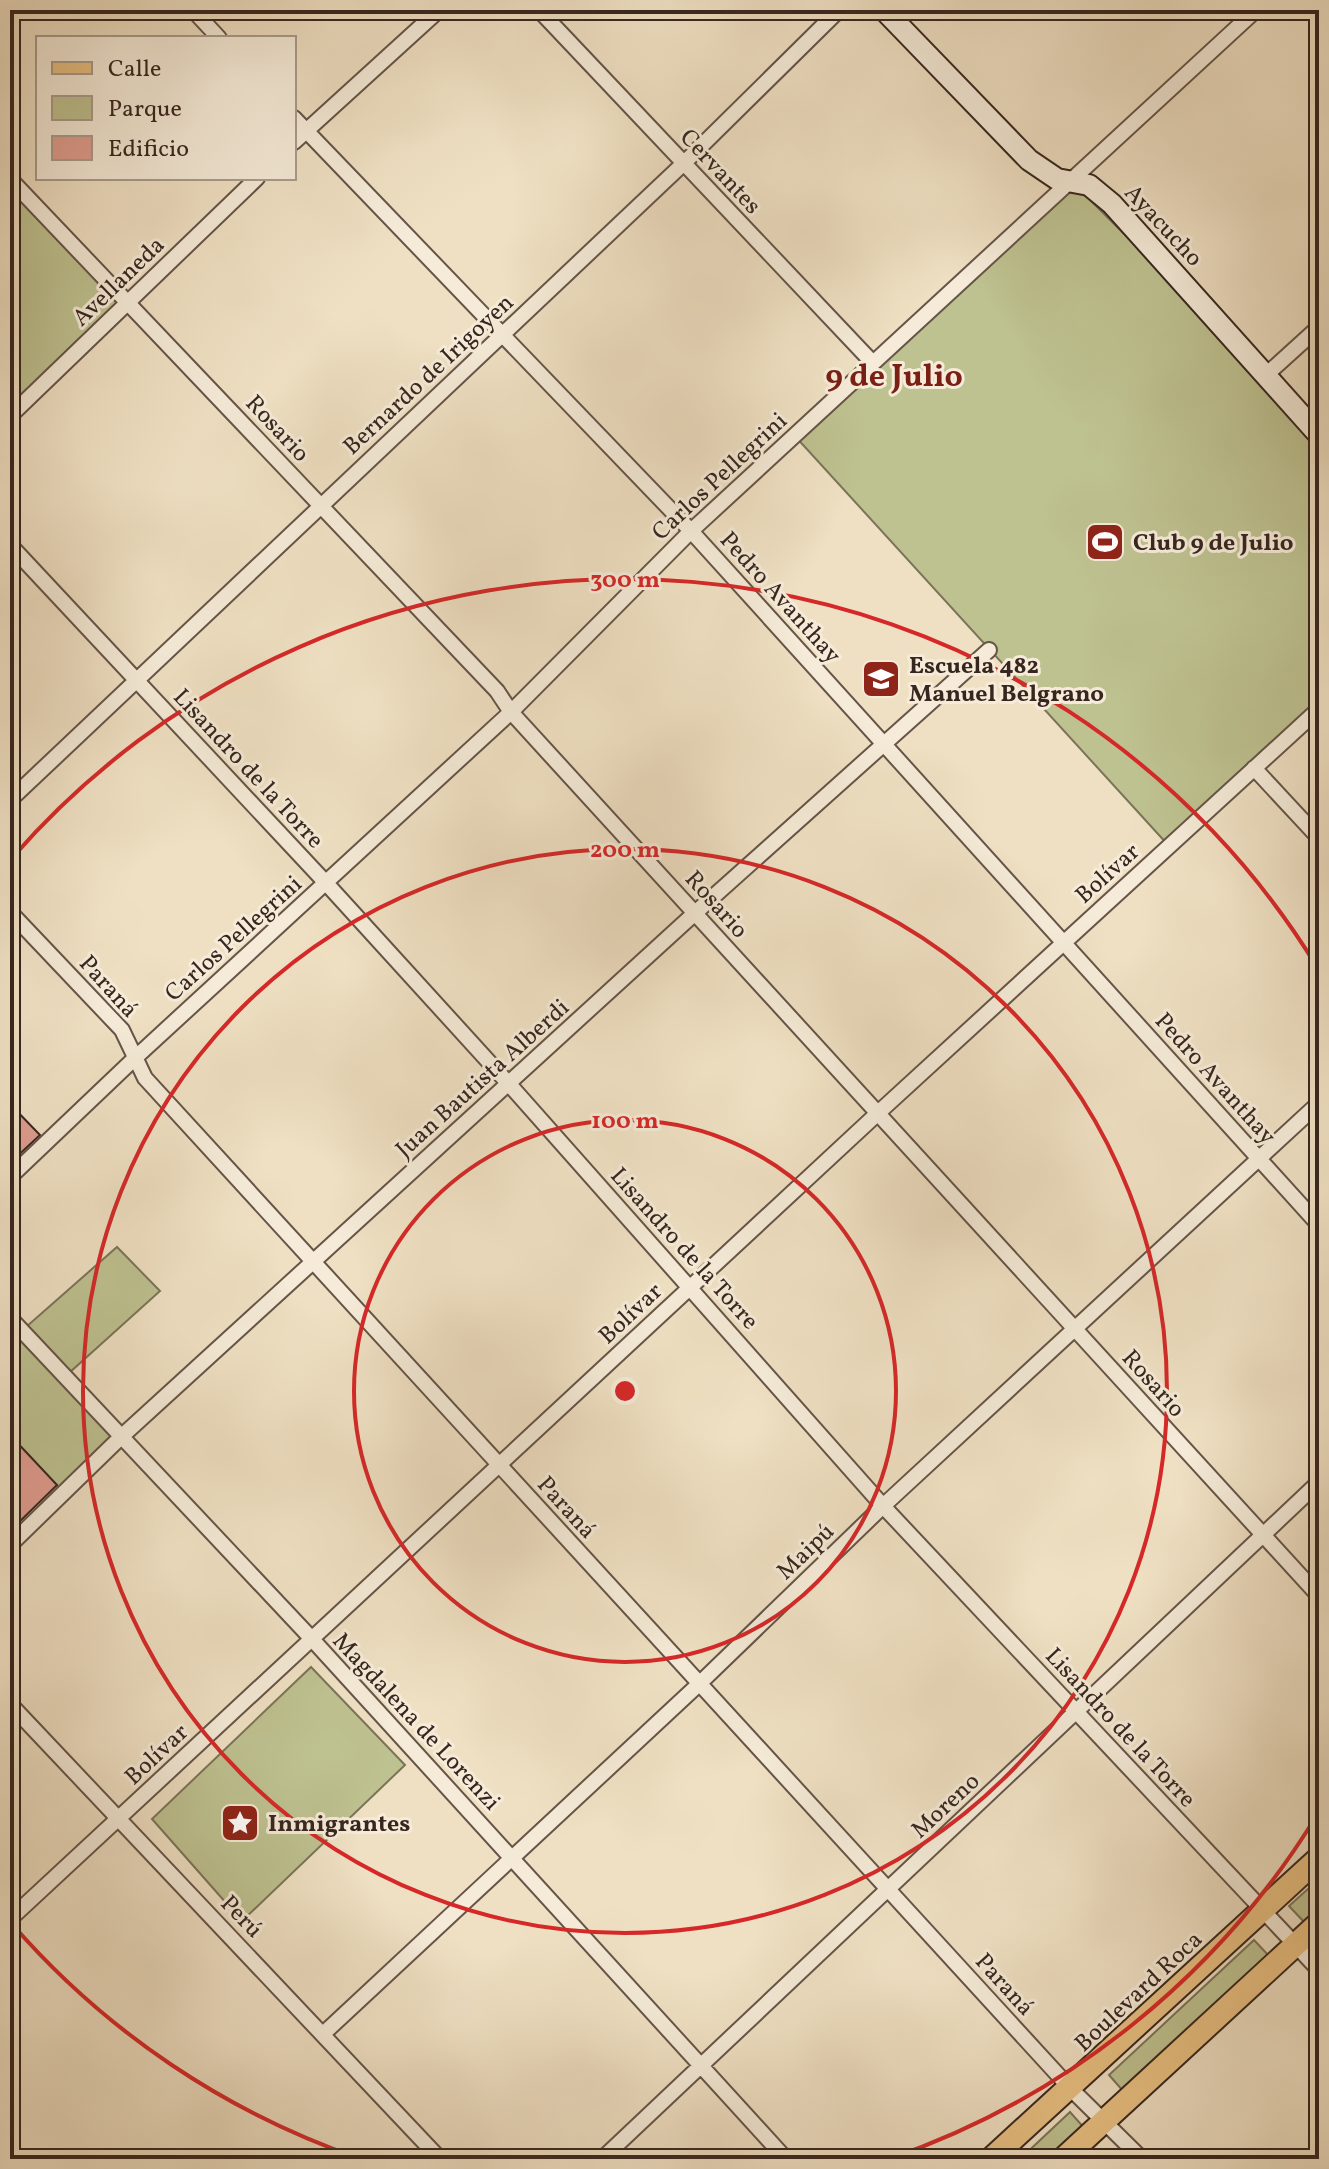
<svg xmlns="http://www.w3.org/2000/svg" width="1329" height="2169" viewBox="0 0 1329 2169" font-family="Vollkorn,serif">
  <rect width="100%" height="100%" fill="#efe0c3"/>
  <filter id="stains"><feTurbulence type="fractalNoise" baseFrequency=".0025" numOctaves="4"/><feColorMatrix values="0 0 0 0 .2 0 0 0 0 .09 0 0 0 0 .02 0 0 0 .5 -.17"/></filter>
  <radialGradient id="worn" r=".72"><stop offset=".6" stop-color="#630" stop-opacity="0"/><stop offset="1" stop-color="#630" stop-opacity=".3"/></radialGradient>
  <path fill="#bec190" stroke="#7a7458" stroke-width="2" d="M 1072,182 L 1266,375 L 1319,435 L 1319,709 L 1169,846 L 794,435 Z
    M 10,185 L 122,302 L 10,408 Z
    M 117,1247 L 160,1291 L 69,1373 L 26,1327 Z
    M 10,1324 L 114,1436 L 59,1488 L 10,1435 Z
    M 311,1667 L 405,1765 L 242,1921 L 152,1819 Z
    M 1319,1879 L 1319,1910 L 1305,1923 L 1289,1906 Z
    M 1254,1940 L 1270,1957 L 1124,2092 L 1109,2075 Z
    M 1070,2112 L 1086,2130 L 1054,2159 L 1020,2159 Z"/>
  <path fill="#e09e90" stroke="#37261f" stroke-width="2" d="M 10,1104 L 40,1135 L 10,1163 Z
    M 10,1435 L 57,1485 L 10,1531 Z"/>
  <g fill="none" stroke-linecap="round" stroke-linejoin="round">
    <g stroke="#655448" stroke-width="18">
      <path id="street" d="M 193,10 L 219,38
        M 539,10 L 872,362
        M 10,15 L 16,10
        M 294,118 L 691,531 L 1319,1225
        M 294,142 L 439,10
        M 10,179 L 497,691 L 511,712 L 1319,1596
        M 1266,375 L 1319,327
        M 10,416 L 257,178
        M 10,545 L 326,883 L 509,1084 L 883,1506 L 1319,1970
        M 1254,768 L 1319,838
        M 10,800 L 684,163 L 839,10
        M 10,912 L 122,1030 L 145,1078 L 1070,2088 L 1142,2159
        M 10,1177 L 135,1058 L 511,712 L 691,531 L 1256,10
        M 10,1318 L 311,1638 L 786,2159
        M 10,1545 L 121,1437 L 695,913 L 989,650
        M 10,1704 L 440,2159
        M 10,1919 L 878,1113 L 1319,709
        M 323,2034 L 699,1684 L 883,1506 L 1319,1103
        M 602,2159 L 1319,1482"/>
    </g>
    <g stroke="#37261f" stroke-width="24">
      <path id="secondary" d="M 884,10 L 1029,160 L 1057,179 L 1089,185 L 1112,204 L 1319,435"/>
    </g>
    <g stroke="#37261f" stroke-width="26">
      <path id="primary" d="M 991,2159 L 1319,1858
        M 1063,2159 L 1319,1923"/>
    </g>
    <use href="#street" stroke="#f5ebd8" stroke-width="14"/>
    <use href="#secondary" stroke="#f5ebd8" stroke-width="20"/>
    <use href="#primary" stroke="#e8c082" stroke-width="22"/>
  </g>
  <g fill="none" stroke="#d62828" stroke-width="4">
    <circle cx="625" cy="1391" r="271"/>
    <circle cx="625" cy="1391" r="542"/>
    <path d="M1317 1815A812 812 0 0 1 889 2159M361 2159A812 812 0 0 1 12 1924M12 858A812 812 0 0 1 1317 967"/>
  </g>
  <defs>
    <g id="stadium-square" transform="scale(2)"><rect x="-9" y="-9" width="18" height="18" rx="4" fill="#8f2418" stroke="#f5ebd8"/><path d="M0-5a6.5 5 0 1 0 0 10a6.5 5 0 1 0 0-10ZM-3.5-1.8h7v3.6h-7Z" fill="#fff"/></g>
    <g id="school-square" transform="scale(2)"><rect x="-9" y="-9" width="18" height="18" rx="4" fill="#8f2418" stroke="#f5ebd8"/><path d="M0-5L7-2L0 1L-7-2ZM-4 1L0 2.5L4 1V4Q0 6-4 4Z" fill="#fff"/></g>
    <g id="sight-square" transform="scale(2)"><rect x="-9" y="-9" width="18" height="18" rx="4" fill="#8f2418" stroke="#f5ebd8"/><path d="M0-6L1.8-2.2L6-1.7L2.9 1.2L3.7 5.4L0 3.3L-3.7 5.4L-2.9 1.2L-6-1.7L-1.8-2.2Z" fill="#fff"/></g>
  </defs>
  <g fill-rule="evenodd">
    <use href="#stadium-square" x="1105" y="542"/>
    <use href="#school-square" x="881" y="679"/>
    <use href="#sight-square" x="240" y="1823"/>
  </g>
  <g text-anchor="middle" stroke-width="6" stroke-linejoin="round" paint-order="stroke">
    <g font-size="24" fill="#37261f" stroke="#f5ebd8">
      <text transform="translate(721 171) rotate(47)" y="8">Cervantes</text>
      <text transform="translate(1164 225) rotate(47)" y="8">Ayacucho</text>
      <text transform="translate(118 281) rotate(-44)" y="8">Avellaneda</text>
      <text transform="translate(428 374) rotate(-43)" y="8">Bernardo de Irigoyen</text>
      <text transform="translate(278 428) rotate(47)" y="8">Rosario</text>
      <text transform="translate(719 476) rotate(-43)" y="8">Carlos Pellegrini</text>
      <text transform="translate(781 597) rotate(48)" y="8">Pedro Avanthay</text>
      <text transform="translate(249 768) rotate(47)" y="8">Lisandro de la Torre</text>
      <text transform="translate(1107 873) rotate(-42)" y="8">Bolívar</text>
      <text transform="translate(717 904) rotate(48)" y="8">Rosario</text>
      <text transform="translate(233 938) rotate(-42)" y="8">Carlos Pellegrini</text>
      <text transform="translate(109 986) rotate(48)" y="8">Paraná</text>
      <text transform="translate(482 1078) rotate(-42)" y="8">Juan Bautista Alberdi</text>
      <text transform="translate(1216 1078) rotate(48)" y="8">Pedro Avanthay</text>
      <text transform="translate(685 1248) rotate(48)" y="8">Lisandro de la Torre</text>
      <text transform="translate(630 1313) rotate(-43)" y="8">Bolívar</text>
      <text transform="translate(1154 1383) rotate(48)" y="8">Rosario</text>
      <text transform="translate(567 1507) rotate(48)" y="8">Paraná</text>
      <text transform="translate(805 1551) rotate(-44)" y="8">Maipú</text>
      <text transform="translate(417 1721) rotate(47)" y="8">Magdalena de Lorenzi</text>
      <text transform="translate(1121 1727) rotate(47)" y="8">Lisandro de la Torre</text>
      <text transform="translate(156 1754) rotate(-43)" y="8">Bolívar</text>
      <text transform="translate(945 1805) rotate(-43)" y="8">Moreno</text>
      <text transform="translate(242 1916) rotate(46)" y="8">Perú</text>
      <text transform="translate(1005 1984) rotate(48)" y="8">Paraná</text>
      <text transform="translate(1138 1991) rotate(-43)" y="8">Boulevard Roca</text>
    </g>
    <g font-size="24" font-weight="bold" fill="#37261f" stroke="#f5ebd8" text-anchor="start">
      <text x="1133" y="550">Club 9 de Julio</text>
      <text x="909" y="673">Escuela 482<tspan x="909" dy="28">Manuel Belgrano</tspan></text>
      <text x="268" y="1831">Inmigrantes</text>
    </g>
    <g font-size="32" font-weight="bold" fill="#7a1f14" stroke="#f5ebd8">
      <text x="894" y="386">9 de Julio</text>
    </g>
  </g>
  <circle cx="625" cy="1391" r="12" fill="#d62828" stroke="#f5ebd8" stroke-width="4"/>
  <g font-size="24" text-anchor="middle" font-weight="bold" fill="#d62828" stroke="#f5ebd8" stroke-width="6" stroke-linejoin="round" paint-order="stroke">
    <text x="625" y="587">300 m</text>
    <text x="625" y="857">200 m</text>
    <text x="625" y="1128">100 m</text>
  </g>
  <rect width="1329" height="2169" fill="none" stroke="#efe0c3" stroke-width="40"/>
  <rect x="12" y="12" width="1305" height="2145" fill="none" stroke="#37261f" stroke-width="4"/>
  <rect x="20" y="20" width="1289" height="2129" fill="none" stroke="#37261f" stroke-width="2"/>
  <rect x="36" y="36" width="260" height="144" fill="#f5ebd8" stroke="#a99c8e" stroke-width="2"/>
  <rect x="52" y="62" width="40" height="12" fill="#e8c082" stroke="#a99c8e" stroke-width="2"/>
  <text x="108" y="76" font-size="24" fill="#37261f">Calle</text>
  <rect x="52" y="96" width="40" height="24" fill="#bec190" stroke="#a99c8e" stroke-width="2"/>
  <text x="108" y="116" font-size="24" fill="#37261f">Parque</text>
  <rect x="52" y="136" width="40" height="24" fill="#e09e90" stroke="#a99c8e" stroke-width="2"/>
  <text x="108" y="156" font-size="24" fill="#37261f">Edificio</text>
  <rect width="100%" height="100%" filter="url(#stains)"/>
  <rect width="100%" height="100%" fill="url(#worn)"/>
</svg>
